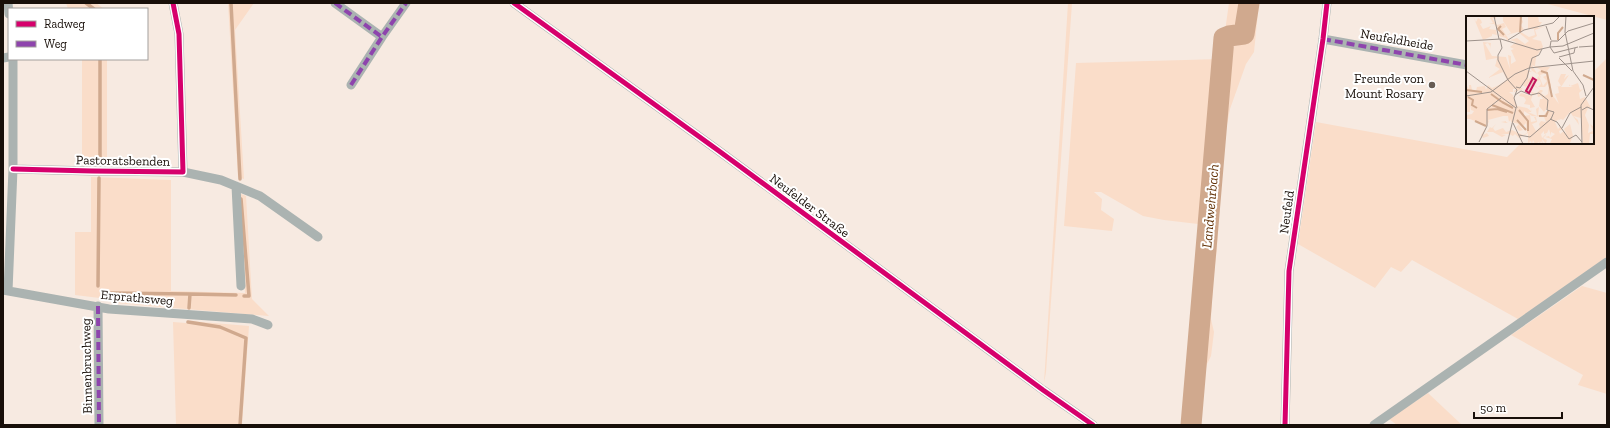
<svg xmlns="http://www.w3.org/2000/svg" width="1610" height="428" viewBox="0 0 1610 428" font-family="'Zilla Slab',serif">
  <rect width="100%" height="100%" fill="#f7eae1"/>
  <path fill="#faddc9" d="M 66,3 L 96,3 L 104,9 L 68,9 Z
    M 228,3 L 254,3 L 235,30 L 244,179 L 238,177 Z
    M 1068,3 L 1072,3 L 1046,372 L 1044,383 Z
    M 1229,3 L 1259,3 L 1254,52 L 1246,64 L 1230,109 L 1221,156 L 1217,248 L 1213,282 L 1211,319 L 1214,332 L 1211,356 L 1207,364 L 1200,391 L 1197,425 L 1185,425 L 1204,227 L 1198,226 L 1198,224 L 1164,220 L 1143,216 L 1101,192 L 1094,192 L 1102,199 L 1101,210 L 1114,219 L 1112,231 L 1064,226 L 1076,63 L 1221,59 Z
    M 1544,3 L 1607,3 L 1607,20 Z
    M 1607,58 L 1607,257 L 1518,319 L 1412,260 L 1401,272 L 1391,267 L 1375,288 L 1298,244 L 1316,122 L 1507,157 L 1521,143 L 1593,143 L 1593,72 Z
    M 82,59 L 107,59 L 107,163 L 82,162 Z
    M 91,177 L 171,180 L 171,291 L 245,293 L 239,193 L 246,196 L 252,299 L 269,316 L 116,303 L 116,300 L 75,295 L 75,232 L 91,232 Z
    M 1582,286 L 1607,293 L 1607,394 L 1578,385 L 1583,375 L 1511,335 Z
    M 190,321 L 249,326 L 242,425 L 176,425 L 173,322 L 186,323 Z
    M 1428,393 L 1462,425 L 1397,425 L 1389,419 Z"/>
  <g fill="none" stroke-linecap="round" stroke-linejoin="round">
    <path stroke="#d0a98e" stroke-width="3.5" d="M 86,3 L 94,9
      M 231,3 L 240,179
      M 100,162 L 100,59
      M 241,199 L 249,296 L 244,296
      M 98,286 L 99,178
      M 111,293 L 190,294 L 189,308
      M 190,294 L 236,295
      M 188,322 L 220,327 L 246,338 L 240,425"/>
    <path stroke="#d0a98e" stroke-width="21" d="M 1191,425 L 1224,38 L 1229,36 L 1244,34 L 1249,3"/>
    <path stroke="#abb3b1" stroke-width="9" d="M 8,3 L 9,14
      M 335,3 L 382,37
      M 514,3 L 719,151 L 1043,390 L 1093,425
      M 1323,39 L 1467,65
      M 3,58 L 9,57
      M 351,85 L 382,37 L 406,3
      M 13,169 L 92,171 L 183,172 L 179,34 L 173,3
      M 183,172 L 221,180 L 260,196 L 318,237
      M 236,186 L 241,286
      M 3,290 L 109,309 L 252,319 L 268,325
      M 8,291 L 13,169 L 13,59
      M 98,306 L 99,425
      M 1285,425 L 1289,271 L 1323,39 L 1327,3
      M 1374,425 L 1607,262"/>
    <path stroke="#8e44ad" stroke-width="4" stroke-dasharray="8 4" stroke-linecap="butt" d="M 335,3 L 382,37
      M 1323,39 L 1467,65
      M 351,85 L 382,37 L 406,3
      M 98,306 L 99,425"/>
    <g stroke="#fff" stroke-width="8">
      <path id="cycleway" d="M 514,3 L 719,151 L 1043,390 L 1093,425
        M 13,169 L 92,171 L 183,172 L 179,34 L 173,3
        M 1285,425 L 1289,271 L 1323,39 L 1327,3"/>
    </g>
    <use href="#cycleway" stroke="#d6006c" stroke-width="5"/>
  </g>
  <circle fill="#665c55" stroke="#fff" stroke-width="1.5" cx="1432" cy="85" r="4"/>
  <g text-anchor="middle" stroke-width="4" stroke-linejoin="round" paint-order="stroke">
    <g font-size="13" fill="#180f09" stroke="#fff">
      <text transform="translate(1397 39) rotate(10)" y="5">Neufeldheide</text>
      <text transform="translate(123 160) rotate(1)" y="5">Pastoratsbenden</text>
      <text transform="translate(810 205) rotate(37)" y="5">Neufelder Straße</text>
      <text transform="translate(1286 212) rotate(-82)" y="5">Neufeld</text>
      <text transform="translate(137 297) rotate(5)" y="5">Erprathsweg</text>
      <text transform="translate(86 366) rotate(-91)" y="5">Binnenbruchweg</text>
    </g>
    <g font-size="13" fill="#180f09" stroke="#fff" text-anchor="end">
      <text x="1424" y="83">Freunde von<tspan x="1424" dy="15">Mount Rosary</tspan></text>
    </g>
    <g font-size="14" font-style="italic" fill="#633207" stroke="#fff">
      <text transform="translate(1210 206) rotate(-85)" y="5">Landwehrbach</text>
    </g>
  </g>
  <g transform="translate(1466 16)">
    <rect width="128" height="128" fill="#f7eae1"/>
    <path d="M 7,0 L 10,6 L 12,2 L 15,4 L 16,7 L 14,8 L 17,13 L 25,10 L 23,13 L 30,14 L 31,19 L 26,18 L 26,20 L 17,24 ZM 26,0 L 30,0 L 30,3 L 26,2 L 31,9 L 38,7 L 40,11 L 36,13 L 40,19 L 45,17 L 37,5 L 37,0 L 58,0 L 55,1 L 57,6 L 55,9 L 58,14 L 55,16 L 63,21 L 69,19 L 68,13 L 62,13 L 62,0 L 72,0 L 73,6 L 76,6 L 72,12 L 80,10 L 69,14 L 71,20 L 66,23 L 75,25 L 77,31 L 70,41 L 69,50 L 84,51 L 81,55 L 85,69 L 84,76 L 93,88 L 89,78 L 93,77 L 92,71 L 90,71 L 95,70 L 92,65 L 95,58 L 100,58 L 98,63 L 101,60 L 103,59 L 95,71 L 104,71 L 107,70 L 103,70 L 103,68 L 104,70 L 112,67 L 114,74 L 117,73 L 113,77 L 114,83 L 119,81 L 125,92 L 122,92 L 119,99 L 123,109 L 122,117 L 127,115 L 124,108 L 128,111 L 128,118 L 124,118 L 123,128 L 117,128 L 115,102 L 107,100 L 112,104 L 113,109 L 104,96 L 97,104 L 95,103 L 98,108 L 95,103 L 91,105 L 94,102 L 89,106 L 92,113 L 94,111 L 97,113 L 93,115 L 94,118 L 98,115 L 101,119 L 98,113 L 104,108 L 107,120 L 104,127 L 116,128 L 80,128 L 76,123 L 77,128 L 75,125 L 74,128 L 73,126 L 69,128 L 67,124 L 66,128 L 65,125 L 62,127 L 62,117 L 53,122 L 49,118 L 47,120 L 43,118 L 35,118 L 40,119 L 36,121 L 27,116 L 21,116 L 24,111 L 21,110 L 17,119 L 21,117 L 23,120 L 17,122 L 15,119 L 21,110 L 4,103 L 0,103 L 0,99 L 6,98 L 8,95 L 5,94 L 4,88 L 4,96 L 0,96 L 1,70 L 3,73 L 3,69 L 5,69 L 6,74 L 10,75 L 11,71 L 19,70 L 20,74 L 22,69 L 26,72 L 31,70 L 29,66 L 31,70 L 41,64 L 37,56 L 22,62 L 34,53 L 29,50 L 30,47 L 26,47 L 30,47 L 31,42 L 20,44 L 17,26 L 25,27 L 24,33 L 24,30 L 22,27 L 19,28 L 26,40 L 40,41 L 44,53 L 42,39 L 45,40 L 45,48 L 50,45 L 45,34 L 48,33 L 44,31 L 50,26 L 44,24 L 51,22 L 59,28 L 63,25 L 52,16 L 40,19 L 43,24 L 41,25 L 40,22 L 33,20 L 34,15 L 28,8 L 23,8 L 27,7 L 24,2 ZM 66,49 L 75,54 L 71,57 L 73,59 L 74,61 L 75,62 L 74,59 L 80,57 L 81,59 L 77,61 L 81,65 L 77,70 L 73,60 L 69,64 L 66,60 L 62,64 L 63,56 L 66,56 L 60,53 L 66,52 L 65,54 L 71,58 ZM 73,61 L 69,66 L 74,64 L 75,68 L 72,71 L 79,71 L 83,66 L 82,78 L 79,80 L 75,77 L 77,75 L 76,74 L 74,74 L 64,64 L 67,63 L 67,66 ZM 63,66 L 74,74 L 70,78 L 61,73 L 58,73 L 66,77 L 65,80 L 55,77 L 53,80 L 58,81 L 60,84 L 58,88 L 64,89 L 64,92 L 69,91 L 65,84 L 67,77 L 68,80 L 68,78 L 69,79 L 71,77 L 72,81 L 75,80 L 77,83 L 74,83 L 73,90 L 78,96 L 81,92 L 82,95 L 80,100 L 80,96 L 78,99 L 72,99 L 73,91 L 70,93 L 71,100 L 62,96 L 65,96 L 66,93 L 65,95 L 61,92 L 51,90 L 47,79 L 43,76 L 47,76 L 47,73 L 51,73 L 48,75 L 48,76 L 57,73 L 54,71 L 56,69 L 60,71 ZM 58,95 L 66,100 L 78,101 L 80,106 L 75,105 L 73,108 L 72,105 L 74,111 L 70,115 L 66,108 L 71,106 L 70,101 L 68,101 L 70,105 L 65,106 L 64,99 L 58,100 ZM 37,100 L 42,100 L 43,106 L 40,106 L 40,101 L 40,105 L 35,106 L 40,107 L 44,105 L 45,103 L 45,106 L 53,108 L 50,111 L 53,115 L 57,114 L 53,109 L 60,114 L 57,110 L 60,107 L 61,117 L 57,119 L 46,114 L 40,116 L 37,112 L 29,115 L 27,112 L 30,108 L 26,112 L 21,110 L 23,105 L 22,104 ZM 83,113 L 85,120 L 85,116 L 89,118 L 84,122 L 83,120 L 79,121 L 86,123 L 84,127 L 80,127 L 81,124 L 77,122 L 80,119 L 80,118 L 76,122 L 75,118 L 78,115 L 78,118 L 81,117 Z" fill="#faddc9" fill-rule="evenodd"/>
    <path fill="none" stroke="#d0a98e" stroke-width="2" d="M 35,10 L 32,13 L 38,19M 54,16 L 55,0M 92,24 L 92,17 L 97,11M 75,55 L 81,57 L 86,81M 117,59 L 128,64M 0,74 L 16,76M 25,78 L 36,86M 2,81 L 7,84 L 6,89 L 11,92M 36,86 L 47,92M 26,89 L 47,97M 21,94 L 31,93 L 41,96M 53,94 L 62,105 L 62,115M 73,100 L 80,100 L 82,95M 51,104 L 60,114M 9,105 L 20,110"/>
    <path fill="none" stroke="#9e928b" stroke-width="1" d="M 28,0 L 33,23M 100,0 L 99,16 L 107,55M 80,10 L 85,24M 34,23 L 36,32 L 32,39 L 32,44 L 42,64 L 51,74 L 48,82 L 51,92M 42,24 L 58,14 L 87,7 L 94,0M 0,25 L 35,23 L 71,34 L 84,31M 92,25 L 102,15 L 128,7M 84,31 L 88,37 L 112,31M 84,31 L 85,25 L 92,25M 84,31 L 97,30 L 128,17M 113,31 L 128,30M 93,41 L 108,37 L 109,32M 93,42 L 106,55M 0,55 L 50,92 L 41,128M 107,55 L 117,69 L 120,80M 50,71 L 54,72 L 61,62 L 66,42 L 73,39 L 76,33M 49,79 L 55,75 L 65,79 L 73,77 L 82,84 L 81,94 L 88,96 L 85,103 L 64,121 L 53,119M 0,80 L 25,76 L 49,58 L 63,52 L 128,45M 116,94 L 121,91 L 128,94M 84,103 L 91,106 L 103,123 L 110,119 L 116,126M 47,107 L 57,128M 96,112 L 104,97 L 115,91M 13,126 L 21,110 L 21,93 L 35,82M 116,128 L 115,89 L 128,71"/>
    <path fill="#c2185b" fill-opacity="0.15" stroke="#c2185b" stroke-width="2" d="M 67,62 L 70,64 L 63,77 L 60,75 Z"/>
    <rect width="128" height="128" fill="none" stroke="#180f09" stroke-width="2"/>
  </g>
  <rect width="1610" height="428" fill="none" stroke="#180f09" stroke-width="8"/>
  <rect x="8" y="8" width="140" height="52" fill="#ffffff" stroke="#a39f9d"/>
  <rect x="16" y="21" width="20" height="6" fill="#d6006c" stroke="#a39f9d"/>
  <text x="44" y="28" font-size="12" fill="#180f09">Radweg</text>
  <rect x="16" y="41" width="20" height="6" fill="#8e44ad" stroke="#a39f9d"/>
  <text x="44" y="48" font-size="12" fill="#180f09">Weg</text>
  <path d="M1474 412v6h88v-6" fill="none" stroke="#180f09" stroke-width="2"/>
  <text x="1480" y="412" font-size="12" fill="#180f09" stroke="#ffffff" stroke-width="3" paint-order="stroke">50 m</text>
</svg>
